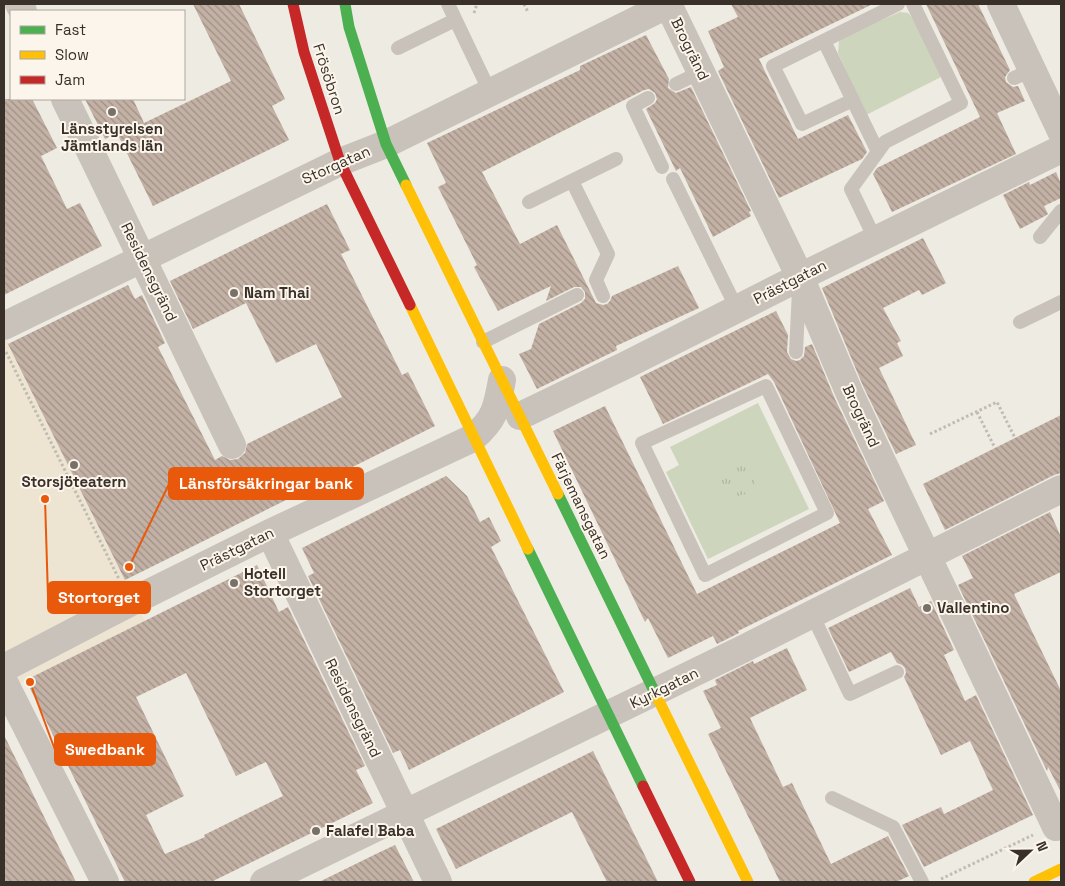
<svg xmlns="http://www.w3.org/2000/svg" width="1065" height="886" viewBox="0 0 1065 886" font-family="'Space Grotesk',sans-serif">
  <defs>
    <pattern id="park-tufts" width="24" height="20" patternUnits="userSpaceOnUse" patternTransform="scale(1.25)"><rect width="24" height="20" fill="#cdd5bc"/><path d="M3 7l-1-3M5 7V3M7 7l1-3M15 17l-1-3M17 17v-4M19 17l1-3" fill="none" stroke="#b1b7a2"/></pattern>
    <pattern id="building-back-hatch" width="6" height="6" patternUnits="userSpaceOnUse" patternTransform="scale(1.25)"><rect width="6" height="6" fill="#c2b1a4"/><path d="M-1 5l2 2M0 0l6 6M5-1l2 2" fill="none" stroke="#9f9086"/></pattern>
  </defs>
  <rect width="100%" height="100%" fill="#eeebe3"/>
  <path fill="#cdd5bc" d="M 900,12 L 908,13 L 913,18 L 941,77 L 866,115 L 838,53 L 839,41 L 843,36 Z
    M 758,403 L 809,509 L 708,559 L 666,472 L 679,465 L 670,447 Z"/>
  <path fill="url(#park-tufts)" d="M 746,454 L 757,491 L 726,499 L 716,463 Z"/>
  <path fill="#ede4d2" d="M 4,334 L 145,621 L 4,691 Z"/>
  <path fill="url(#building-back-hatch)" fill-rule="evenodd" d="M 193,4 L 239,4 L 285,99 L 272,106 L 289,140 L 153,206 L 117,133 L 105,139 L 85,99 L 133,99 L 144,123 L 231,81 Z
    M 731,4 L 873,4 L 759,59 L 798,139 L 848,115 L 867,152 L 862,159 L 779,198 L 718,71 L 724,67 L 708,31 L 738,17 Z
    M 926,4 L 978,4 L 1010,70 L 1005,77 L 1006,82 L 1013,87 L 1018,86 L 1025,101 L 997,113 L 1016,154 L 892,212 L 873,174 L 877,168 L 980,117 Z
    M 646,35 L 669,79 L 668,88 L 676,93 L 691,87 L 751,211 L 749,212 L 751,216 L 713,237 L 680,168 L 676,171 L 646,109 L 655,103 L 657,99 L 655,93 L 649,89 L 644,90 L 482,172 L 520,244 L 557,225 L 596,303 L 603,305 L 607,304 L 610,301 L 612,296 L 678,266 L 699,308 L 616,346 L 617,350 L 537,389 L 519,354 L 531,349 L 539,324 L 581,303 L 585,299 L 585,292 L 581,287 L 574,287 L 546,301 L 551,286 L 498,311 L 474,267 L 477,265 L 438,187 L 446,183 L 427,143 L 580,70 L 580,66 Z
    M 4,99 L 32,99 L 57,148 L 41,156 L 67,209 L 80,203 L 102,246 L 4,295 Z
    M 1056,172 L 1061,184 L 1061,198 L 1044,206 L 1048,214 L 1045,216 L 1020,229 L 1003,195 L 1029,182 L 1030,185 Z
    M 327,204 L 350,250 L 341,254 L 402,375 L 408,372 L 435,426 L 125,580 L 8,344 L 128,285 L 135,299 L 142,295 L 165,343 L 158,347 L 215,460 L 222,456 L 230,460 L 238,459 L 245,453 L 247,444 L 342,397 L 316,344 L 276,363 L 246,303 L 193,329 L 170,281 Z
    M 923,238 L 946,283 L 922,295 L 919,290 L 883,308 L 901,341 L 897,343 L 903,356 L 879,368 L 916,445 L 896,454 L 863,386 L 822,288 Z
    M 776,311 L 788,335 L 787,352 L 791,359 L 796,361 L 800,360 L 804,356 L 805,347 L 812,344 L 835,399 L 884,501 L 868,509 L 892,555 L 738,631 L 739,633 L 717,644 L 713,636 L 668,658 L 648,618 L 645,622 L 553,431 L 605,406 L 697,594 L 840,523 L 774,382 L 768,374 L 663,424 L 640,377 Z
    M 1061,415 L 1061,473 L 1054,475 L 945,530 L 923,484 Z
    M 446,476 L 467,496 L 480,522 L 489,517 L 501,541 L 491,547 L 564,692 L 409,770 L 400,750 L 393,753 L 308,576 L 314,573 L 302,548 Z
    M 1050,512 L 1061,537 L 1061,572 L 1014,594 L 1061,691 L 1061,792 L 1048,767 L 1047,771 L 958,585 L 973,578 L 962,556 Z
    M 257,565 L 279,612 L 288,607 L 365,766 L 356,770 L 373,803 L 211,882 L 125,882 L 26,680 ZM 186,673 L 236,776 L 266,762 L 283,796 L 204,835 L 205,837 L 165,854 L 146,815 L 184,796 L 136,697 Z
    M 910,588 L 919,607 L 931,601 L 954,650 L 944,655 L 965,701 L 976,695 L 1033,815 L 924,867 L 902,825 L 941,807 L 944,814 L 993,790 L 970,741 L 941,755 L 904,677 L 906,673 L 905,668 L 902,665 L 897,663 L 891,652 L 849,672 L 828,628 Z
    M 787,648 L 807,690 L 750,718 L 783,787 L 792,783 L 831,864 L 888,836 L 909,876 L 896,882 L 780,882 L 708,734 L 721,728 L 703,691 L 717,685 L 715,680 L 753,661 L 754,664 Z
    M 4,735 L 76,882 L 4,882 Z
    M 593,751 L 658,882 L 607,882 L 572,812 L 456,869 L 436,829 Z
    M 395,845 L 414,882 L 319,882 L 378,853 Z"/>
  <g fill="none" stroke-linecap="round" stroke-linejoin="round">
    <path stroke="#c0bbb4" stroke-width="3" stroke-dasharray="2.5 2.5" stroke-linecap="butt" d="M 524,4 L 528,12
      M 474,13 L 477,4
      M 6,352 L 119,579
      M 977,412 L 995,448
      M 930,434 L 997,402 L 1015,438
      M 941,879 L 1033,835"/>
    <path stroke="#c8c2bb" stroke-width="14" d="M 448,4 L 490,92
      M 824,41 L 878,152
      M 398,48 L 455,20
      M 1014,78 L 1032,70
      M 676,84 L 701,72
      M 648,98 L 633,106 L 662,167
      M 853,100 L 802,124 L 773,66 L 898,4
      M 673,179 L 737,309
      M 572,181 L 608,254 L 596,280 L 603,296
      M 529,202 L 616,159
      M 1040,237 L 1061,211
      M 875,239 L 851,189 L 885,142 L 961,103 L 913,4
      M 1020,322 L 1061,302
      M 483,342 L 577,295
      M 796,352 L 799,290
      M 766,386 L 827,513 L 705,575 L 642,443 Z
      M 812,614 L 850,694 L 897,672
      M 832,798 L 893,827 L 922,882"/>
    <path stroke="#c8c2bb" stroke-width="28" d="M 19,4 L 23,11
      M 668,4 L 800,277 L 849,392 L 1056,827
      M 1001,4 L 1061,131
      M 65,99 L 232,445
      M 4,326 L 340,162 L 386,144 L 669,4
      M 520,416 L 628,364 L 800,277 L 1061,149
      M 270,533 L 438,882
      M 4,668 L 131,602 L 270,533 L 473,438 C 495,419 497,408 502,380
      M 4,682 L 105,882
      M 264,882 L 743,649 L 1061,489"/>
    <path stroke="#4caf50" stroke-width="11" d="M 345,4 L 349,27 L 386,144 L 406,185
      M 558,494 L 658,699
      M 528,549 L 643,786"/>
    <path stroke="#ffc107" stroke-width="11" d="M 406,185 L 558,494
      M 410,305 L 528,549
      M 658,699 L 748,882
      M 1034,882 L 1061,869"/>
    <path stroke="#c62828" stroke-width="11" d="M 293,4 L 304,52 L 340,162 L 410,305
      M 643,786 L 690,882"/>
  </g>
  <g fill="#78716a" stroke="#fbf5eb" stroke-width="2">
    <circle cx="112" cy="112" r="5"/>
    <circle cx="234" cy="293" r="5"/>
    <circle cx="74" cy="465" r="5"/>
    <circle cx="234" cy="583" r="5"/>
    <circle cx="927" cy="608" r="5"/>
    <circle cx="316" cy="831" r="5"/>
  </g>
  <g text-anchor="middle" stroke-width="4" stroke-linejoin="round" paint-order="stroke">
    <g font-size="15" fill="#393029" stroke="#fbf5eb">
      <text transform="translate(690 49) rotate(64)" y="5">Brogränd</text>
      <text transform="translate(329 79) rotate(72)" y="5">Frösöbron</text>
      <text transform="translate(336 165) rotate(-24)" y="5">Storgatan</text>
      <text transform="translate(149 272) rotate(64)" y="5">Residensgränd</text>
      <text transform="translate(790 282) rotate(-27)" y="5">Prästgatan</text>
      <text transform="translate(861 416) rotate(65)" y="5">Brogränd</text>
      <text transform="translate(581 506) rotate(64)" y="5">Färjemansgatan</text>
      <text transform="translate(237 549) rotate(-26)" y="5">Prästgatan</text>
      <text transform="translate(664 688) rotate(-26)" y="5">Kyrkgatan</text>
      <text transform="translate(353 708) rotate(64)" y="5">Residensgränd</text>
    </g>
    <g font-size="15" font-weight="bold" fill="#393029" stroke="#fbf5eb" text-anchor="start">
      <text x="112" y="134" text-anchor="middle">Länsstyrelsen<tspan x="112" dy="17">Jämtlands län</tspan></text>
      <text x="244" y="298">Nam Thai</text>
      <text x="74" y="487" text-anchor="middle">Storsjöteatern</text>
      <text x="244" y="579">Hotell<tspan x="244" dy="17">Stortorget</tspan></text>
      <text x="937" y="613">Vallentino</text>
      <text x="326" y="836">Falafel Baba</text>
    </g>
  </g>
  <path fill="none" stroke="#e8590c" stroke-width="2" d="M129 567L169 484M45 499L48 597M30 682L55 750"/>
  <g fill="#e8590c" stroke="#fbf5eb" stroke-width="2">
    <circle cx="129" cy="567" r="5"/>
    <circle cx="45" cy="499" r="5"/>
    <circle cx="30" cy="682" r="5"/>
  </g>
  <g fill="#e8590c" stroke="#e8590c" stroke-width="2">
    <rect x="169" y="468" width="194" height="31" rx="5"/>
    <rect x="48" y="582" width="102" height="31" rx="5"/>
    <rect x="55" y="734" width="100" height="31" rx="5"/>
  </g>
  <g font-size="16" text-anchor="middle" font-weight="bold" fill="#fff">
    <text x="266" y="489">Länsförsäkringar bank</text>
    <text x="99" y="603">Stortorget</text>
    <text x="105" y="755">Swedbank</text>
  </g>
  <rect width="1065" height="886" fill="none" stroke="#393029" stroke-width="10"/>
  <rect x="10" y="10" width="175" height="90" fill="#fbf5eb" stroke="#ada69d"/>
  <rect x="20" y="26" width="25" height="8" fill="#4caf50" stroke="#ada69d"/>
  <text x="55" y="35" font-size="15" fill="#393029">Fast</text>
  <rect x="20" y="51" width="25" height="8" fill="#ffc107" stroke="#ada69d"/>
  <text x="55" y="60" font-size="15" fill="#393029">Slow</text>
  <rect x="20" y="76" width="25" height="8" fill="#c62828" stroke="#ada69d"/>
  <text x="55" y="85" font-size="15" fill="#393029">Jam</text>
  <g transform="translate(1030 851) rotate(68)" stroke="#fbf5eb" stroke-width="4" paint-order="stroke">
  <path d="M0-4L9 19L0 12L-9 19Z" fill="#393029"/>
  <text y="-8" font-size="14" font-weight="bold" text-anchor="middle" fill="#393029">N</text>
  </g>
</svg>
